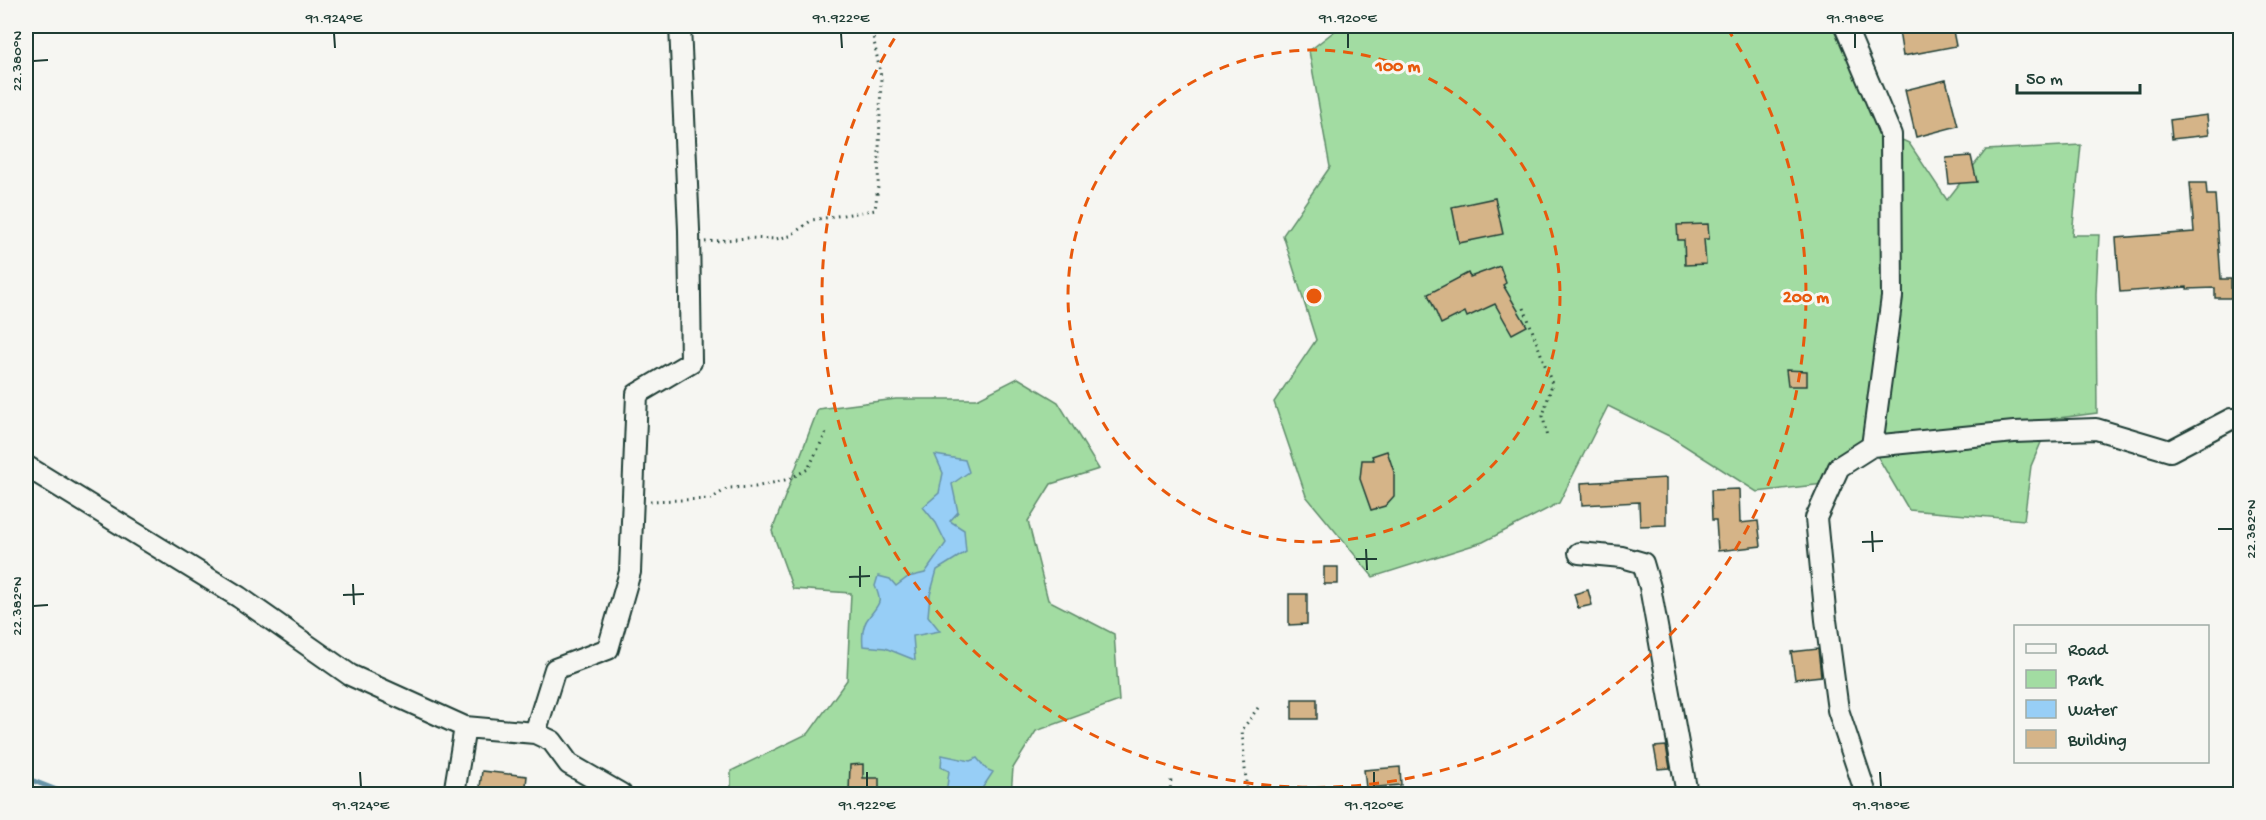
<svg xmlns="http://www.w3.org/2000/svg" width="2266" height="820" viewBox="0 0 2266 820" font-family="'Gochi Hand',sans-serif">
  <rect width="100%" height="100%" fill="#f6f6f2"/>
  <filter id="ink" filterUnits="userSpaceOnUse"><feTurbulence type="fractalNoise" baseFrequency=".0167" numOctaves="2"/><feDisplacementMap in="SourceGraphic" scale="12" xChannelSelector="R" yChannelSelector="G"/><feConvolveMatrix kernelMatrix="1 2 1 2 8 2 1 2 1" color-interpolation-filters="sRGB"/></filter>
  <g filter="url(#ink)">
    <path fill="#a2dca2" stroke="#608c6b" stroke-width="1.5" d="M 1341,26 L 1851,26 L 1891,135 L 1909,143 L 1947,200 L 1986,150 L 2081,145 L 2072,235 L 2099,235 L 2096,294 L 2097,413 L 2051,419 L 2031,466 L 2024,520 L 1909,510 L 1872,447 L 1832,483 L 1757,492 L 1671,437 L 1608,406 L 1559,503 L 1483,542 L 1373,577 L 1306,496 L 1274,402 L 1316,340 L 1283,235 L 1330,167 L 1309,51 Z
      M 1018,378 L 1058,402 L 1099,469 L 1051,484 L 1028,521 L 1048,600 L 1114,634 L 1119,701 L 1036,731 L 1013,768 L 1011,794 L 731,794 L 731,771 L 809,733 L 847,680 L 851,593 L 793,589 L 772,531 L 818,409 L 896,399 L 977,399 Z"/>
    <path fill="#97cef6" stroke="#6794a8" stroke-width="1.5" d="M 935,455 L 965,460 L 969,472 L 952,484 L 958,512 L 950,521 L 964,530 L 966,552 L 937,570 L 930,595 L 928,616 L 940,631 L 913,636 L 915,660 L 885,648 L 863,646 C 862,637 862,625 869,617 C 879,603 883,604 875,586 L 878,576 L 890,579 L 896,586 L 908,577 L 925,573 L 946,543 L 936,523 L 923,507 L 939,493 L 943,473 Z
      M 942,755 L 970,761 L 977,758 L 986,769 L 993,772 L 981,790 L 981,794 L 946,794 L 949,771 L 941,767 Z"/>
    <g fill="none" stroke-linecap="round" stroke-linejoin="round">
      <path stroke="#6794a8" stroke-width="5" d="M 26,778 L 67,794"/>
    </g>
    <path fill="#d5b488" stroke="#1f3d34" stroke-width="1.5" d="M 1930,26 L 1952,26 L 1956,46 L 1903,56 L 1899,31 Z
      M 1946,80 L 1958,126 L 1916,137 L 1905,90 Z
      M 2207,115 L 2209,135 L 2172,139 L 2170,120 Z
      M 1971,156 L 1977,182 L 1949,184 L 1946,158 Z
      M 2190,183 L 2206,183 L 2207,195 L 2215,195 L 2221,279 L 2231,279 L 2231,298 L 2215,298 L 2215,288 L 2187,289 L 2187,287 L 2120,292 L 2116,238 L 2194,232 Z
      M 1495,198 L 1503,234 L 1459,243 L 1452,207 Z
      M 1708,224 L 1709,239 L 1704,239 L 1706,264 L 1685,265 L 1684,240 L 1678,240 L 1677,225 Z
      M 1500,266 L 1506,283 L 1503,285 L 1527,326 L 1512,334 L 1495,304 L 1467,317 L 1465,312 L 1441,324 L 1428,294 L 1468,273 L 1470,277 Z
      M 1786,370 L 1807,371 L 1807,386 L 1788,386 Z
      M 1387,451 L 1394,472 L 1394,496 L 1385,506 L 1371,510 L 1360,479 L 1362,460 L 1374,460 L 1372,456 Z
      M 1666,478 L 1666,525 L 1640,526 L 1639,502 L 1582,505 L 1581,483 Z
      M 1739,489 L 1740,523 L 1758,521 L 1761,546 L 1718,551 L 1716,520 L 1712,520 L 1711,490 Z
      M 1324,567 L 1338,567 L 1338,584 L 1324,584 Z
      M 1588,590 L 1592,605 L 1578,608 L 1574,594 Z
      M 1289,594 L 1307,594 L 1307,624 L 1289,625 Z
      M 1818,649 L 1821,676 L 1795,679 L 1791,652 Z
      M 1292,699 L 1317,699 L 1317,719 L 1292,719 Z
      M 1666,746 L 1670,768 L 1658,769 L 1654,747 Z
      M 863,764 L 863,778 L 879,778 L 879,791 L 849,792 L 850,765 Z
      M 1400,767 L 1401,785 L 1366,788 L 1364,770 Z
      M 482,771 L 527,776 L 525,795 L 479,795 Z"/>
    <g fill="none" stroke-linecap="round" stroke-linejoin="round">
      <g stroke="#1f3d34" stroke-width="24">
        <path id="minor" d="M 1845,26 L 1891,135 L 1892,297 L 1872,446 L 1839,467 L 1816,518 L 1826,620 L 1838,710 L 1866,794
          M 1872,446 L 2014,432 L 2096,429 L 2170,451 L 2231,419 L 2240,419
          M 26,466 L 239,597 L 350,675 L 465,727 L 535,733 L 555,669 L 608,649 L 630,572 L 637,394 L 691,362 L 689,230 L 680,26
          M 1579,553 L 1622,557 L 1643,563 L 1650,587 L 1687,794
          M 535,733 L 552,741 L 569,764 L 621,794
          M 454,794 L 465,727"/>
      </g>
      <path stroke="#1f3d34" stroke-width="3" stroke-dasharray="1.5 4.5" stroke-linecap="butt" d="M 705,242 L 747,238 L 776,239 L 790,236 L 812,220 L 875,210 L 878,187 L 881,77 L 871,26
        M 1524,308 L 1552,384 L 1543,416 L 1547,438
        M 650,501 L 711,499 L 728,488 L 755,487 L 789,479 L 808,469 L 826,433
        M 1170,794 L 1171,777
        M 1247,794 L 1242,730 L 1260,705"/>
      <use href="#minor" stroke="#f6f6f2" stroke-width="20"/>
    </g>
  </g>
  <path fill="none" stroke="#1f3d34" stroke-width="2" d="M 334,33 L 335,48M 841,33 L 842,48M 1348,33 L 1348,48M 1855,33 L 1855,48M 33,61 L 48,60M 2218,529 L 2233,529M 1872,531 L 1873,552M 1862,542 L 1883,541M 1366,549 L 1367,570M 1356,559 L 1377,559M 860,566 L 860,587M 849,577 L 870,576M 353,584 L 354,605M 343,595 L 364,594M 33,606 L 48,605M 360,772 L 361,787M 867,772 L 867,787M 1374,772 L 1374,787M 1880,772 L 1881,787"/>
  <g fill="none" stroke="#e8590c" stroke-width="3" stroke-dasharray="10 8">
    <circle cx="1314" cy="296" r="246"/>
    <path d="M1727 28A492 492 0 1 1 901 28"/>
  </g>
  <circle cx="1314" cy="296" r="9" fill="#e8590c" stroke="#f6f6f2" stroke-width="3"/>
  <g font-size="18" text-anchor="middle" font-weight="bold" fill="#e8590c" stroke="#f6f6f2" stroke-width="6" stroke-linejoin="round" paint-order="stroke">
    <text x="1398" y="71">100 m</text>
    <text x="1806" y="302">200 m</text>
  </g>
  <rect width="2266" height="820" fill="none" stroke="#f6f6f2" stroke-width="66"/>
  <rect x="2014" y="625" width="195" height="138" fill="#f6f6f2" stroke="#a0aca6" stroke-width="1.5"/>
  <rect x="2026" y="644" width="30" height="9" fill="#f6f6f2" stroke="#a0aca6" stroke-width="1.5"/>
  <text x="2068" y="655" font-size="18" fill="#1f3d34">Road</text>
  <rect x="2026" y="670" width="30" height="18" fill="#a2dca2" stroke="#a0aca6" stroke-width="1.5"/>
  <text x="2068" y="685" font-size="18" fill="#1f3d34">Park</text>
  <rect x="2026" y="700" width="30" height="18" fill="#97cef6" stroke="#a0aca6" stroke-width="1.5"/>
  <text x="2068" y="715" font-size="18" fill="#1f3d34">Water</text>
  <rect x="2026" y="730" width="30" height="18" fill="#d5b488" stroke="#a0aca6" stroke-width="1.5"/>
  <text x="2068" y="745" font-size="18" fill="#1f3d34">Building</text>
  <path d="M2017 84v9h123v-9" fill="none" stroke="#1f3d34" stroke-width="3"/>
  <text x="2026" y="84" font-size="18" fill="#1f3d34" stroke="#f6f6f2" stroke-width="4.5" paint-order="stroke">50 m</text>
  <rect x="33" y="33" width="2200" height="754" fill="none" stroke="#1f3d34" stroke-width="2"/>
  <g font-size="15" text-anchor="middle" fill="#1f3d34">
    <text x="334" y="22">91.924°E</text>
    <text x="841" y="22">91.922°E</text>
    <text x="1348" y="22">91.920°E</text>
    <text x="1855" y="22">91.918°E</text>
    <text transform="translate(16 61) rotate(-90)" y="5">22.380°N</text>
    <text transform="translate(2250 529) rotate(-90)" y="5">22.382°N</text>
    <text transform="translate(16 606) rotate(-90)" y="5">22.382°N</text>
    <text x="361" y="809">91.924°E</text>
    <text x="867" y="809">91.922°E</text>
    <text x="1374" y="809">91.920°E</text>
    <text x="1881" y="809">91.918°E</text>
  </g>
</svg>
